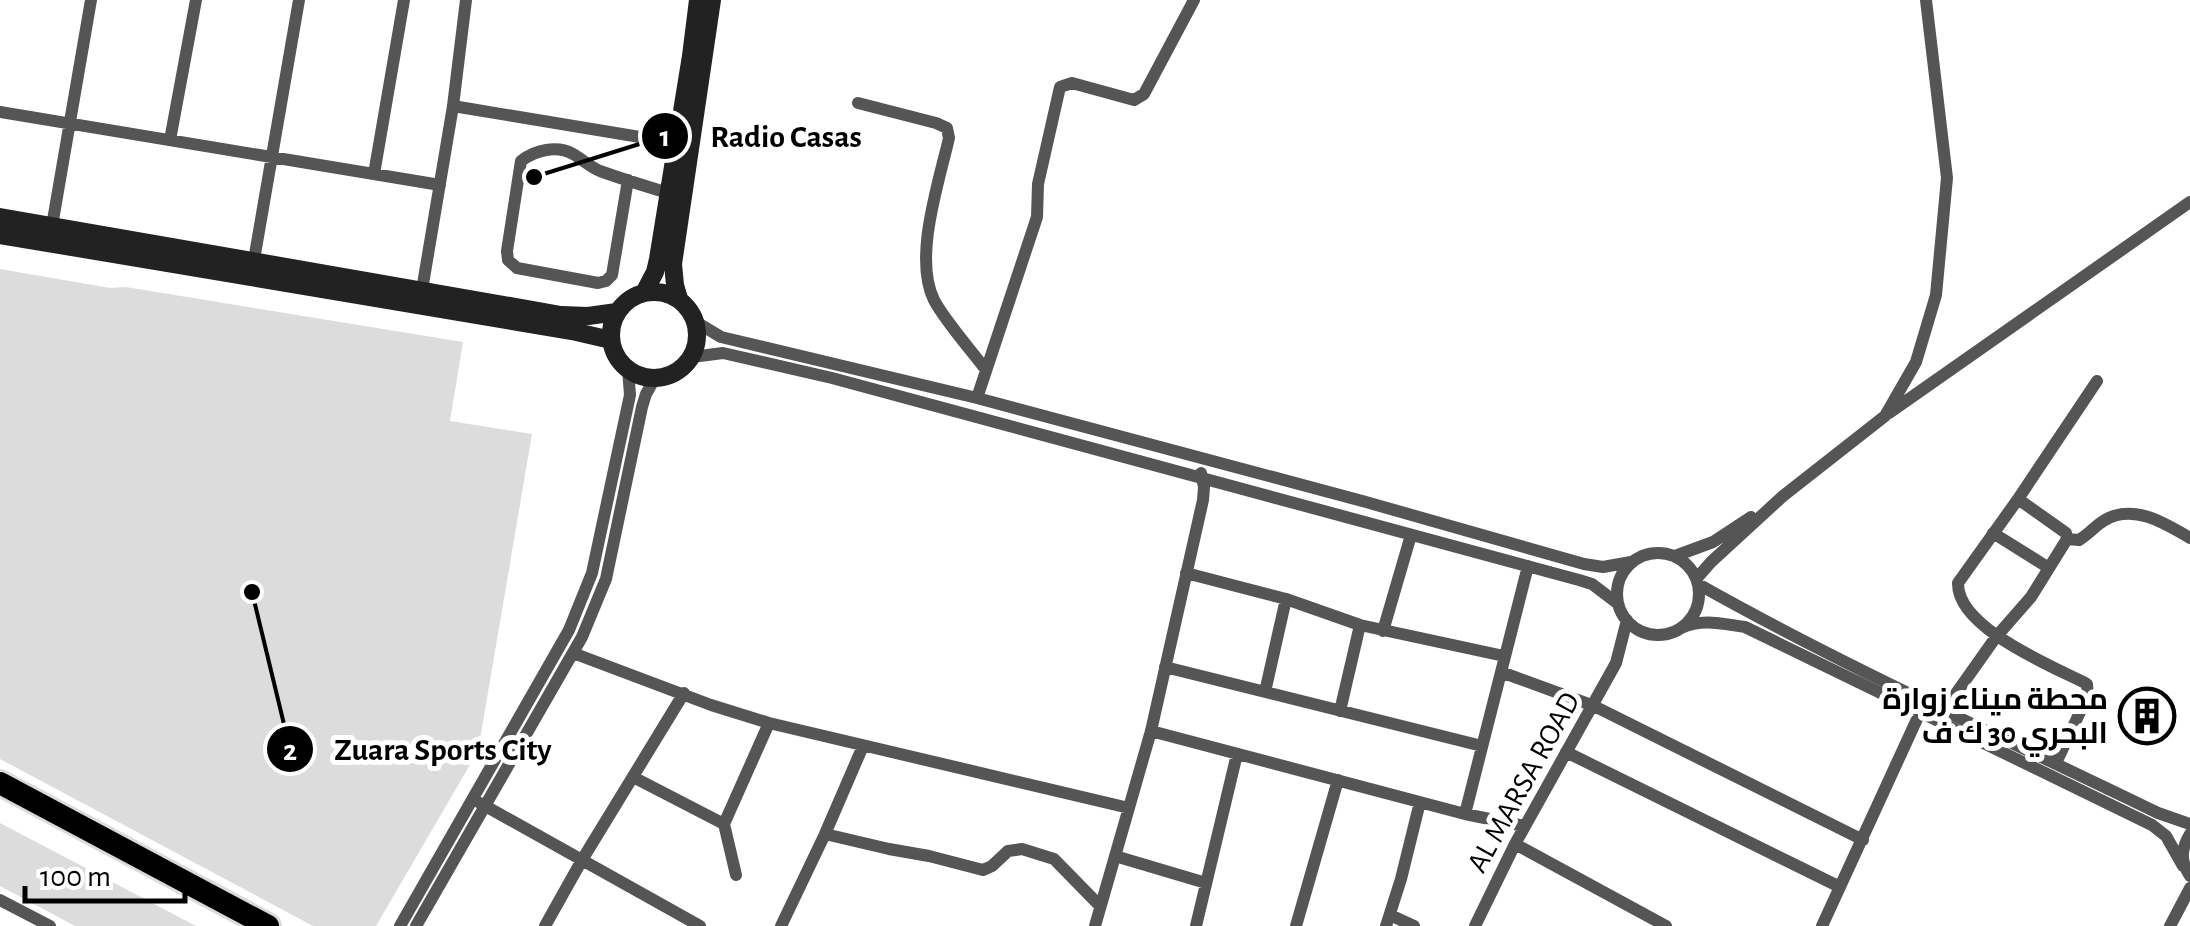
<svg xmlns="http://www.w3.org/2000/svg" width="2190" height="926" viewBox="0 0 2190 926" font-family="'Alegreya Sans',Cairo,sans-serif">
  <rect width="100%" height="100%" fill="#fff"/>
  <path fill="#dcdcdc" d="M 0,269 L 110,288 L 126,287 L 463,342 L 450,421 L 532,434 L 478,751 L 376,926 L 313,926 L 0,759 Z
    M 0,823 L 196,926 L 75,926 L 0,886 Z"/>
  <g fill="none" stroke-linecap="round" stroke-linejoin="round">
    <g stroke="#dbdbdb" stroke-width="28">
      <path id="highway" d="M 0,783 L 268,926"/>
    </g>
    <path stroke="#555" stroke-width="12" d="M 858,103 L 936,123 L 947,128 L 949,138 C 939,182 913,258 934,300 C 945,321 971,350 986,370
      M 453,106 L 676,143
      M 0,112 L 440,185
      M 170,140 L 196,0
      M 374,174 L 404,0
      M 628,180 L 612,275 L 606,281 L 598,283 L 517,268 L 508,260 L 507,251 L 521,161 C 535,150 557,145 573,154 C 582,159 590,167 600,171 C 622,179 645,186 668,193
      M 52,226 L 91,0
      M 254,260 L 299,0
      M 422,290 L 453,106 L 466,0
      M 696,322 L 721,337 L 977,398 L 1366,502 L 1584,564 L 1603,567 L 1631,562
      M 692,357 L 723,353 L 832,378 L 1579,580 L 1592,584 L 1617,603
      M 977,398 L 1037,217 L 1038,184 L 1060,87 L 1072,83 L 1134,100 L 1144,94 L 1194,0
      M 1889,413 L 2190,202
      M 2018,499 L 2097,381
      M 1993,533 L 2049,568
      M 2067,539 L 2079,540 C 2089,534 2096,525 2105,520 C 2134,503 2166,524 2190,538
      M1617 594a41 41 0 1 1 82 0a41 41 0 1 1-82 0Z
      M 1675,556 L 1713,542 L 1751,517
      M 1186,573 L 1286,599 L 1360,625 L 1504,656
      M 1697,578 L 1711,562 L 1783,496 L 1885,416 L 1916,362 L 1936,295 L 1947,178 L 1926,0
      M 1698,584 C 1847,668 2004,738 2158,813 L 2190,824
      M 1681,628 C 1702,618 1723,624 1745,627 L 2152,825 L 2166,836 L 2183,866
      M 1383,631 L 1411,535
      M 573,653 L 711,705 L 769,723 L 1129,808
      M 1165,667 L 1482,746
      M 1501,672 L 1594,706 L 1863,840
      M 1265,692 L 1286,599
      M 1945,709 L 1996,637 L 2031,597 L 2067,539 L 2066,533 L 2018,499 L 1958,583 C 1957,628 2052,666 2087,684 L 2088,695 L 2056,763
      M 1340,711 L 1360,625
      M 1151,731 L 1465,814 L 1524,826
      M 1566,752 L 1840,887
      M 633,777 L 724,824 L 736,875
      M 480,803 L 700,926
      M 1465,814 L 1528,566
      M 724,824 L 769,723
      M 825,834 L 889,849 L 929,856 L 983,870 L 992,866 L 1008,851 L 1022,849 L 1054,859 L 1100,906
      M 2190,834 C 2181,849 2180,861 2190,876
      M 1515,844 L 1666,926
      M 1115,856 L 1206,883
      M 0,900 L 50,926
      M 1390,915 L 1414,926
      M 400,926 L 569,630 L 592,573 L 630,395 L 628,369
      M 416,926 L 582,637 L 606,579 L 642,407 L 646,394 L 655,378
      M 545,926 L 582,860 L 684,693
      M 781,926 L 825,834 L 863,746
      M 1095,926 L 1151,731 L 1203,500 L 1204,487 L 1201,473
      M 1196,926 L 1237,754
      M 1296,926 L 1338,780
      M 1386,926 L 1401,879 L 1420,802
      M 1475,926 L 1515,844 L 1616,663 L 1627,620
      M 1822,926 L 1923,706
      M 2170,926 L 2190,888"/>
    <path stroke="#222" stroke-width="18" d="M 0,217 L 561,315 L 588,316 L 617,312
      M 0,235 L 572,331 L 611,340
      M611 335a43 43 0 1 1 86 0a43 43 0 1 1-86 0Z
      M 644,293 L 655,272 L 658,259 L 691,56 L 698,0
      M 679,299 L 675,285 L 673,264 L 712,0"/>
    <use href="#highway" stroke="#000" stroke-width="22"/>
  </g>
  <defs>
    <g id="building-ring" transform="scale(2.875)"><circle r="9.5" fill="#fff" stroke="#000" stroke-width="1.5"/><path d="M-4-6H4V6H1V3H-1V6H-4ZM-2.5-4.3h1.7v1.8h-1.7ZM.8-4.3h1.7v1.8H.8ZM-2.5-1h1.7V.8h-1.7ZM.8-1h1.7V.8H.8Z" fill="#000"/></g>
  </defs>
  <g fill-rule="evenodd">
    <use href="#building-ring" x="2147" y="716"/>
  </g>
  <g text-anchor="middle" stroke-width="10" stroke-linejoin="round" paint-order="stroke">
    <g font-size="30" font-weight="bold" fill="#000" stroke="#fff" text-anchor="end">
      <text x="2108" y="709">محطة ميناء زوارة<tspan x="2108" dy="34">البحري 30 ك ف</tspan></text>
    </g>
    <g font-size="30" fill="#000" stroke="#fff">
      <text transform="translate(1523 782) rotate(-61)" y="10">AL MARSA ROAD</text>
    </g>
  </g>
  <path fill="none" stroke="#000" stroke-width="4" d="M534 177L665 136M252 592L290 749"/>
  <g fill="#000" stroke="#fff" stroke-width="4">
    <circle cx="534" cy="177" r="10"/>
    <circle cx="252" cy="592" r="10"/>
    <circle cx="665" cy="136" r="25"/>
    <circle cx="290" cy="749" r="25"/>
  </g>
  <g font-size="30" text-anchor="middle" font-weight="bold" fill="#fff">
    <text x="665" y="146">1</text>
    <text x="290" y="760">2</text>
  </g>
  <g font-size="32" text-anchor="middle" font-weight="bold" fill="#000" stroke="#fff" stroke-width="10" stroke-linejoin="round" paint-order="stroke">
    <text x="786" y="147">Radio Casas</text>
    <text x="443" y="760">Zuara Sports City</text>
  </g>
  <path d="M25 886v15h160v-15" fill="none" stroke="#000000" stroke-width="5"/>
  <text x="40" y="886" font-size="30" fill="#000000" stroke="#ffffff" stroke-width="8" paint-order="stroke">100 m</text>
</svg>
